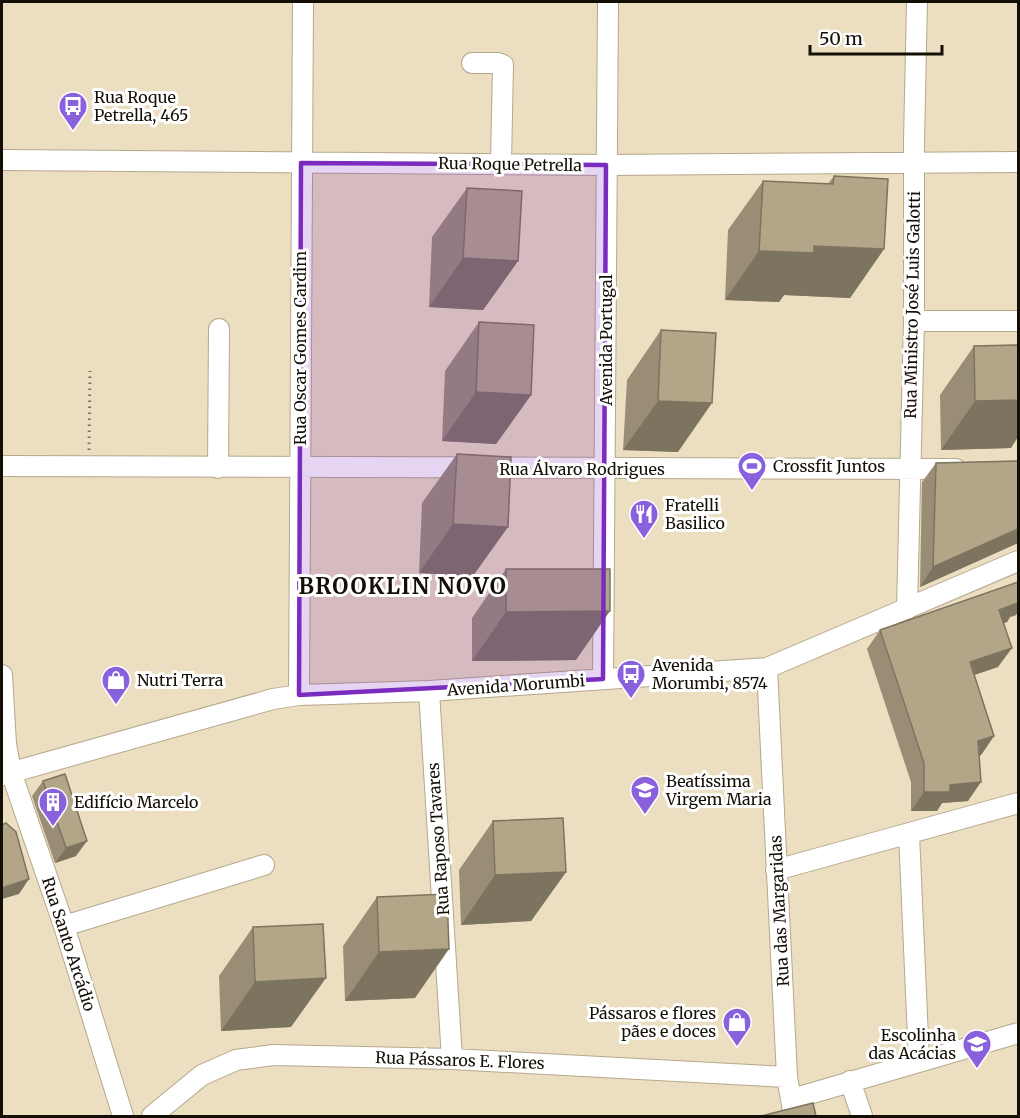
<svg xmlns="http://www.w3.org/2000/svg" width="1020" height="1118" viewBox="0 0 1020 1118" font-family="Merriweather,serif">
  <rect width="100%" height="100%" fill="#ecdec0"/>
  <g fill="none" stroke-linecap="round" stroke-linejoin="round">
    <g stroke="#b5a88b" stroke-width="22">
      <path id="minor" d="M 472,63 L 498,63 L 503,65 L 501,163
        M 2,160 L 606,165 L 1018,162
        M 914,321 L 1018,321
        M 2,466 L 956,469
        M 218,468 L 219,329
        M 907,609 L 914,321 L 914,141 L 917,2
        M 767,668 L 787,1077 L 794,1116
        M 2,675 L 6,744 L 11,772 L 64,926 L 123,1116
        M 603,679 L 608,2
        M 429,691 L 452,1059
        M 299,695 L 303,2
        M 2,775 L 273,699 L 299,695 L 429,691 L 767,668 L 1018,561
        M 909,834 L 919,1061
        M 776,870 L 1018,803
        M 64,926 L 264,865
        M 850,1081 L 862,1116
        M 792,1099 L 1018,1033
        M 152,1116 L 202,1075 L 236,1060 L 273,1055 L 452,1059 L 787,1077"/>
    </g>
    <path stroke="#7b725e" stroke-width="3" stroke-dasharray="1.5 4.5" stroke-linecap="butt" d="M 89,450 L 90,371"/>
    <use href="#minor" stroke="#fff" stroke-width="20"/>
  </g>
  <path fill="#998e75" d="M 834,176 L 884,249 L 850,298 L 784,295 L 779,302 L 725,300 L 728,230 L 763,181 L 828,184 Z
    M 467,188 L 518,261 L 483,310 L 429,307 L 432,237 Z
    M 479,322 L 531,395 L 496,444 L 442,441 L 445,371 Z
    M 661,330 L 678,452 L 623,450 L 627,380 Z
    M 974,346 L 1011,448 L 941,450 L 940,395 Z
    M 457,454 L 473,576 L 419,573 L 422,503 Z
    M 1018,461 L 1018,543 L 920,587 L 922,482 L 936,463 Z
    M 506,569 L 576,660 L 472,661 L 472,618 Z
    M 1018,582 L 1018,611 L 1016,615 L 1010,617 L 1007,622 L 1003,623 L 998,667 L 974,675 L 994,736 L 981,755 L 979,756 L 968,801 L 942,803 L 937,811 L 911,811 L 911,782 L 867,649 L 880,630 Z
    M 43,781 L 76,856 L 55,863 L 32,796 Z
    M 493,821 L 566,872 L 531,921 L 461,925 L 459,870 Z
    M 377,897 L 415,998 L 345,1001 L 343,946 Z
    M 253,927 L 291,1027 L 221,1031 L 219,976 Z"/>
  <path fill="#7d745f" d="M 814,246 L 884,249 L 850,298 L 784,295 L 779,302 L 725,300 L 759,251 Z
    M 463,258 L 518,261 L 483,310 L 429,307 Z
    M 476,392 L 531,395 L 496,444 L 442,441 Z
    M 1018,400 L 1018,437 L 1011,448 L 941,450 L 975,401 Z
    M 658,401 L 712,403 L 678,452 L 623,450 Z
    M 453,524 L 508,527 L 473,576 L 419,573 Z
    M 1018,529 L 1018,543 L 920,587 L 933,567 Z
    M 1018,600 L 1018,611 L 1016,615 L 1010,617 L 1007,622 L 986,629 L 999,610 Z
    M 610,611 L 576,660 L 472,661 L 506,612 Z
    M 1012,648 L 998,667 L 956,681 L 970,662 Z
    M 994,736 L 981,755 L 965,760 L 978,741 Z
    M 981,782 L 968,801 L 942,803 L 937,811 L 911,811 L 924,792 L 950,785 Z
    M 87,841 L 76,856 L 55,863 L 66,848 Z
    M 566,872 L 531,921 L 461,925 L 495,875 Z
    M 29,879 L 19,894 L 2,899 L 2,888 Z
    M 449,949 L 415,998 L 345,1001 L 379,952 Z
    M 326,978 L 291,1027 L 221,1031 L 255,982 Z"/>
  <path fill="#b2a588" stroke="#7d745f" stroke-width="1.5" d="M 834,176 L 888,179 L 884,249 L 814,246 L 814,253 L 759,251 L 763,181 L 833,184 Z
    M 467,188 L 522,191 L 518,261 L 463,258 Z
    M 479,322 L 534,325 L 531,395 L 476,392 Z
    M 661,330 L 716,333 L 712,403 L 658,401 Z
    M 1018,345 L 1018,400 L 975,401 L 974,346 Z
    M 457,454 L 511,457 L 508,527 L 453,524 Z
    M 1018,461 L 1018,529 L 933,567 L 936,463 Z
    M 506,569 L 610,569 L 610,611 L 506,612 Z
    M 1018,582 L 1018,603 L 999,610 L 1012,648 L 970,662 L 994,736 L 978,741 L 981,782 L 950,785 L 950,792 L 924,792 L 924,763 L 880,630 Z
    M 65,774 L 87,841 L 66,848 L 43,781 Z
    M 563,818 L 566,872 L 495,875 L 493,821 Z
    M 6,823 L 16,832 L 29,879 L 2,888 L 2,825 Z
    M 447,894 L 449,949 L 379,952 L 377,897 Z
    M 323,924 L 326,978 L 255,982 L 253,927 Z
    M 813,1103 L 816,1116 L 761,1116 Z"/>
  <path fill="#7b2cbf" fill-opacity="0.2" stroke="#7b2cbf" stroke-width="4.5" stroke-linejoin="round" d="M 301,163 L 606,165 L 603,679 L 299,695 Z"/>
  <defs>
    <g id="bus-pin" transform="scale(1.5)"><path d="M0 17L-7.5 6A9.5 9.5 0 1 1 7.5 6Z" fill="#8a61dc" stroke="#fff"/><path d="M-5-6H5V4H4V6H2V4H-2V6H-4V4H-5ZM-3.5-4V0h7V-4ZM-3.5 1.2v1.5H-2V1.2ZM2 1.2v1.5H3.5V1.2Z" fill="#fff"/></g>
    <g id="stadium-pin" transform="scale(1.5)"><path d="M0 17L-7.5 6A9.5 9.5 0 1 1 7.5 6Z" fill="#8a61dc" stroke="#fff"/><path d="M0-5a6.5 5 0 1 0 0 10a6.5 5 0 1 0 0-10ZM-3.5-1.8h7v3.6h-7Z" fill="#fff"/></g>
    <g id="restaurant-pin" transform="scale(1.5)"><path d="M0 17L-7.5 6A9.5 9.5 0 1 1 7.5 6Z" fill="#8a61dc" stroke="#fff"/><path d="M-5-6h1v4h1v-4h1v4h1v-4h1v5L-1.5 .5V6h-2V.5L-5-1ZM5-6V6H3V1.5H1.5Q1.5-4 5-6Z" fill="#fff"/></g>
    <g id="shop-pin" transform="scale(1.5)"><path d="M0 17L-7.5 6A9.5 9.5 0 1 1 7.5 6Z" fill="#8a61dc" stroke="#fff"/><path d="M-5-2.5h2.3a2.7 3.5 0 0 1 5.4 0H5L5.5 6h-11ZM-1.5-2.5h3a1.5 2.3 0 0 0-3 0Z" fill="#fff"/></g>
    <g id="school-pin" transform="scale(1.5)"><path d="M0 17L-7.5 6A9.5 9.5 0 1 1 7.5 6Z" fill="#8a61dc" stroke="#fff"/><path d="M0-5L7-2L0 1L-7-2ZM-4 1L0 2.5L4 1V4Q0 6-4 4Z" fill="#fff"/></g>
    <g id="building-pin" transform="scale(1.5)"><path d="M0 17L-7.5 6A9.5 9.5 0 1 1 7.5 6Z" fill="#8a61dc" stroke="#fff"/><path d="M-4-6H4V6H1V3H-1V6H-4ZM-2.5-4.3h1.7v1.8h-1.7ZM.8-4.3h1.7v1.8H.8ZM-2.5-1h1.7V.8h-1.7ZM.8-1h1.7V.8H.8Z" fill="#fff"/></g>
  </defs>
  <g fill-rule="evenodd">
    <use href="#bus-pin" x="73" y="106"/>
    <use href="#stadium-pin" x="752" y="466"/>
    <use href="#restaurant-pin" x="644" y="514"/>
    <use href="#bus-pin" x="631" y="674"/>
    <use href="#shop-pin" x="116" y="680"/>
    <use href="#school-pin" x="645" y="790"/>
    <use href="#building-pin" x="53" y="802"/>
    <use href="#shop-pin" x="737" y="1022"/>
    <use href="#school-pin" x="977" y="1044"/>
  </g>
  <g text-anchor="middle" stroke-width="6" stroke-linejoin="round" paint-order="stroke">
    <g font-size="16" fill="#140f05" stroke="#fff" text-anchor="start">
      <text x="94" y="103">Rua Roque<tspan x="94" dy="18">Petrella, 465</tspan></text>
      <text x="773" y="472">Crossfit Juntos</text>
      <text x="665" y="511">Fratelli<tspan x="665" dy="18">Basilico</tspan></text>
      <text x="652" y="671">Avenida<tspan x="652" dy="18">Morumbi, 8574</tspan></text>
      <text x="137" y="686">Nutri Terra</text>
      <text x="666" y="787">Beatíssima<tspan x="666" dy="18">Virgem Maria</tspan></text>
      <text x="74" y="808">Edifício Marcelo</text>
      <text x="716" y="1019" text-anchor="end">Pássaros e flores<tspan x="716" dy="18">pães e doces</tspan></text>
      <text x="956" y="1041" text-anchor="end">Escolinha<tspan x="956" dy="18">das Acácias</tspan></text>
    </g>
    <g font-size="16" fill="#140f05" stroke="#fff">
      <text transform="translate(510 164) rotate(1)" y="6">Rua Roque Petrella</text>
      <text transform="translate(912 305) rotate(-89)" y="6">Rua Ministro José Luis Galotti</text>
      <text transform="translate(606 340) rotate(-90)" y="6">Avenida Portugal</text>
      <text transform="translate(300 348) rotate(-90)" y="6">Rua Oscar Gomes Cardim</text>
      <text x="582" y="475">Rua Álvaro Rodrigues</text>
      <text transform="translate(516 685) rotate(-4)" y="6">Avenida Morumbi</text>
      <text transform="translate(438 839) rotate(-94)" y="6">Rua Raposo Tavares</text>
      <text transform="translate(779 911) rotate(-93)" y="6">Rua das Margaridas</text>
      <text transform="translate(69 944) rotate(72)" y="6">Rua Santo Arcádio</text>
      <text transform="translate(460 1060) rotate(2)" y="6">Rua Pássaros E. Flores</text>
    </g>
    <g font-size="22" font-weight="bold" letter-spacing="1.5" fill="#140f05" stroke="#fff">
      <text x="403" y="594">BROOKLIN NOVO</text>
    </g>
  </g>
  <rect width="1020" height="1118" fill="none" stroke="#140f05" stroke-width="6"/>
  <path d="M810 45v9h132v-9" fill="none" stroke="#140f05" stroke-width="3"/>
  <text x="819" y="45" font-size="18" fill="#140f05" stroke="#ffffff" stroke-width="4.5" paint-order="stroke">50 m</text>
</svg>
